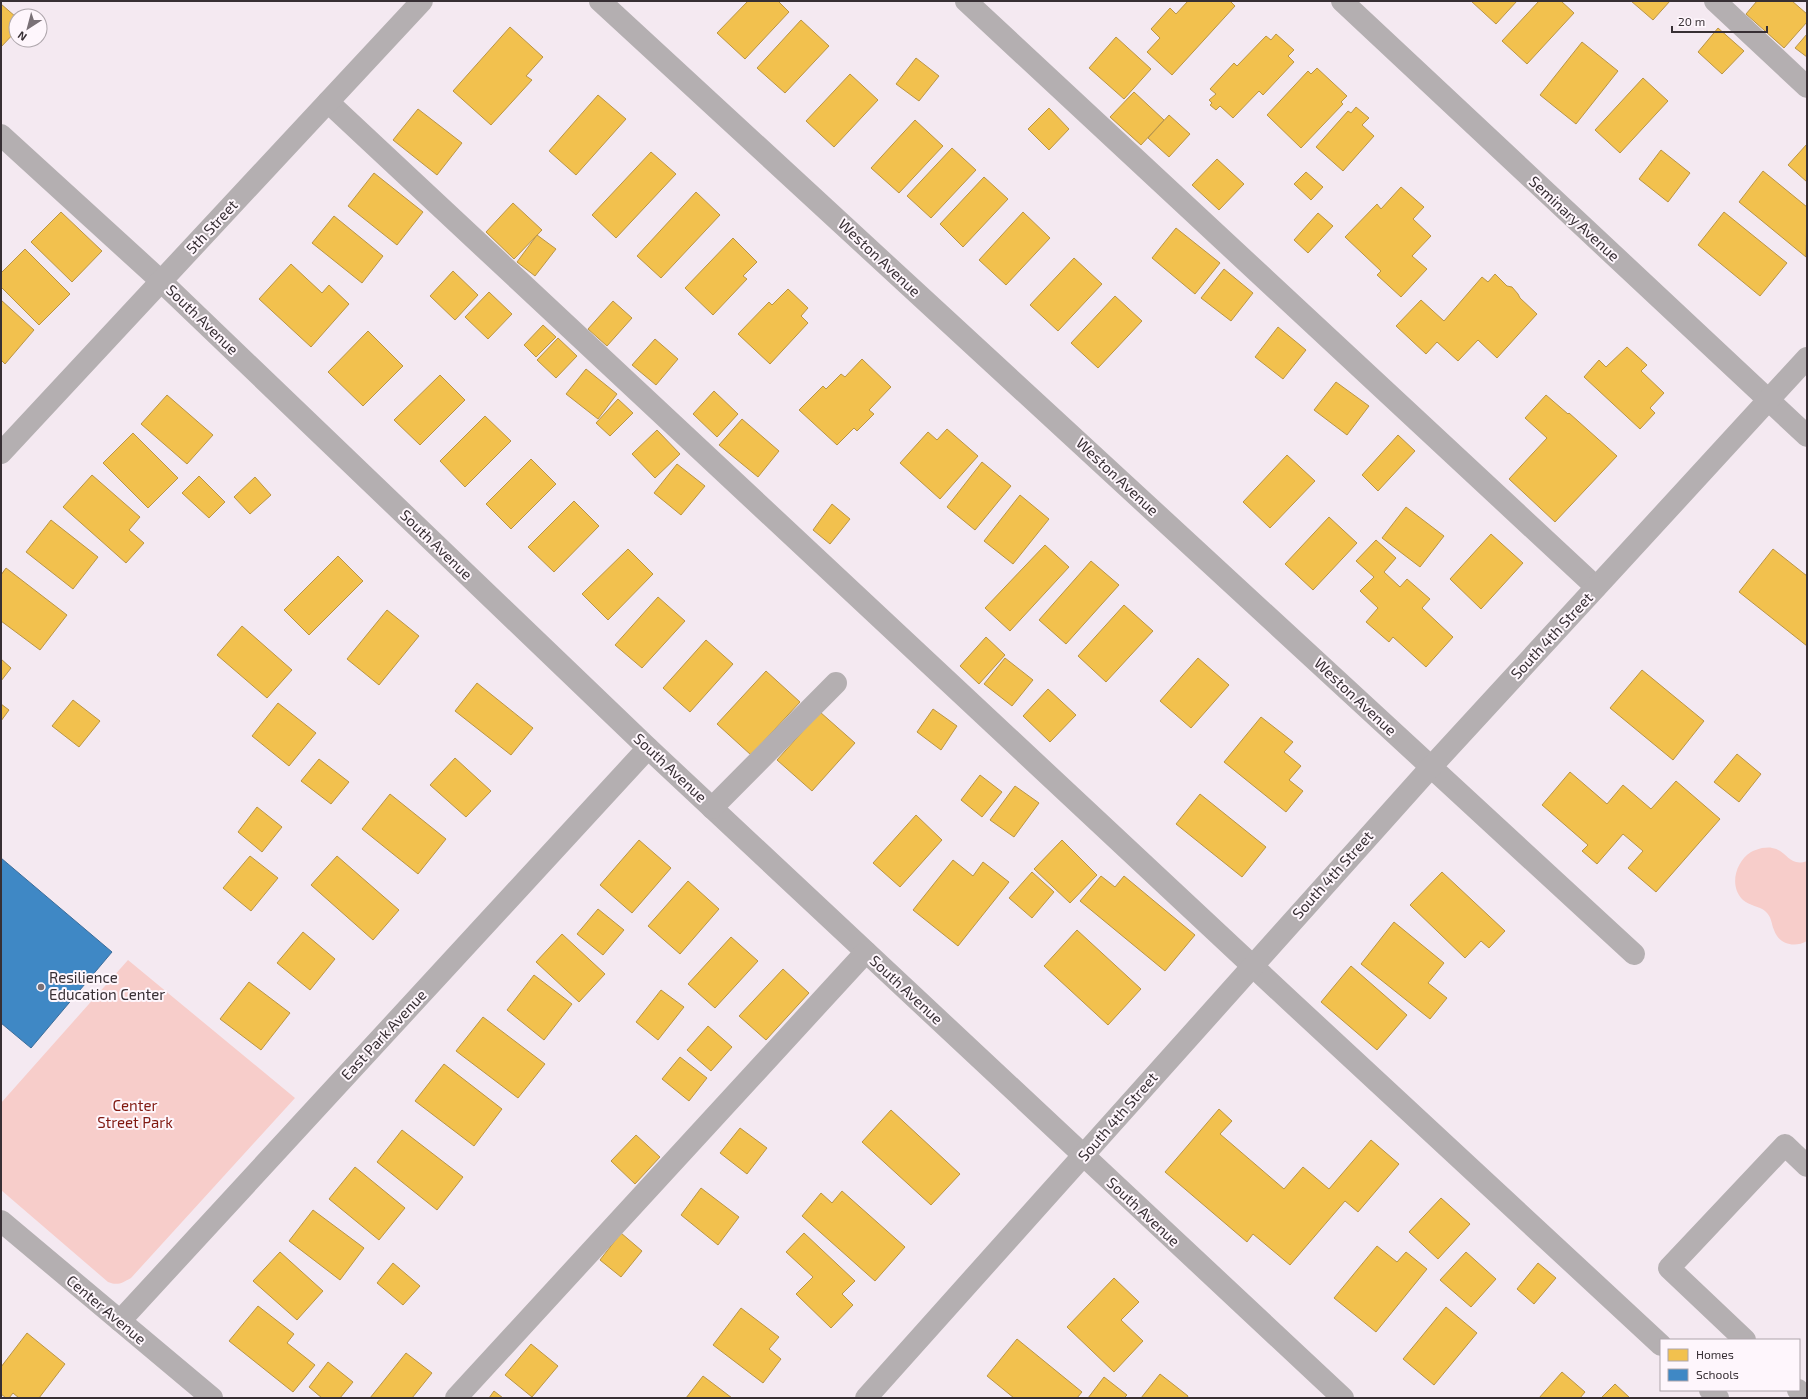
<svg xmlns="http://www.w3.org/2000/svg" width="1808" height="1399" font-family="'Exo 2',sans-serif">
<style>
.green{fill:#f7cdca}
.homes{fill:#f2c14e;stroke:#ba9546}
.schools{fill:#3f88c5;stroke:#3d6d9a}
.lines{fill:none;stroke-linecap:round;stroke-linejoin:round}
.minor{stroke:#b4afb1;stroke-width:22}
.poi-dot{fill:#797076;stroke:#fef6fc;stroke-width:1.5}
.labels{text-anchor:middle;stroke-width:4;stroke-linejoin:round;paint-order:stroke}
.street-label{font-size:15px;fill:#372f34;stroke:#fef6fc}
.poi-label{font-size:15px;fill:#372f34;stroke:#fef6fc;text-anchor:start}
.park-label{font-size:15px;fill:#801911;stroke:#fef6fc}
</style>
<rect width="100%" height="100%" fill="#f4e9f1"/>
<!-- green -->
<g class="green">
<path d="M1762 848C1765 848 1769 847 1772 848 1787 850 1789 868 1807 861V941C1795 948 1779 945 1774 930 1771 923 1772 917 1765 911 1759 906 1750 906 1743 900 1729 887 1735 862 1751 852 1754 850 1759 849 1762 848Z"/>
<path d="M128 960 295 1098 131 1278C122 1283 118 1286 108 1282L1 1190V1103Z"/>
</g>
<!-- homes -->
<g class="homes">
<polygon points="748,1 778,1 789,12 745,59 717,33"/>
<polygon points="1188,1 1230,1 1235,6 1172,75 1147,52 1160,38 1151,29 1170,8 1176,14"/>
<polygon points="1471,1 1517,1 1496,24"/>
<polygon points="1539,1 1561,1 1574,13 1527,64 1502,41"/>
<polygon points="1631,1 1670,1 1653,20"/>
<polygon points="1757,1 1792,1 1807,14 1807,22 1784,48 1746,14"/>
<polygon points="1,4 16,17 16,31 1,47"/>
<polygon points="801,20 829,46 785,93 757,68"/>
<polygon points="510,27 543,57 526,76 532,80 491,125 453,91"/>
<polygon points="1718,28 1744,51 1722,74 1698,52"/>
<polygon points="1276,34 1294,50 1288,56 1294,62 1263,95 1259,91 1233,118 1220,106 1216,110 1210,105 1212,103 1209,100 1216,94 1210,89 1234,63 1237,66 1266,36 1271,40"/>
<polygon points="1807,34 1807,57 1795,48"/>
<polygon points="1116,37 1151,69 1124,99 1089,68"/>
<polygon points="1582,42 1618,71 1576,124 1540,95"/>
<polygon points="916,58 939,76 919,101 896,84"/>
<polygon points="1317,68 1347,96 1341,102 1343,104 1301,148 1267,115 1308,71 1311,74"/>
<polygon points="850,74 878,100 834,147 806,121"/>
<polygon points="1643,78 1668,101 1620,153 1595,130"/>
<polygon points="1134,92 1164,120 1141,145 1110,117"/>
<polygon points="598,95 626,119 576,175 549,151"/>
<polygon points="1356,107 1369,118 1362,125 1374,136 1343,171 1316,147 1348,111 1351,113"/>
<polygon points="1049,108 1069,129 1049,150 1028,129"/>
<polygon points="418,109 462,143 437,175 393,140"/>
<polygon points="1169,115 1190,134 1169,157 1148,138"/>
<polygon points="915,120 943,146 899,193 871,168"/>
<polygon points="1807,144 1807,182 1788,165"/>
<polygon points="952,148 976,170 931,218 907,196"/>
<polygon points="1661,150 1690,173 1668,202 1639,179"/>
<polygon points="651,152 676,174 616,238 592,215"/>
<polygon points="1217,159 1244,184 1219,210 1192,185"/>
<polygon points="1763,171 1807,207 1806,257 1739,202"/>
<polygon points="1306,172 1323,187 1311,200 1294,184"/>
<polygon points="374,173 423,212 397,245 348,206"/>
<polygon points="984,177 1008,199 963,247 940,224"/>
<polygon points="1401,187 1424,207 1413,219 1431,236 1412,256 1427,269 1401,297 1377,275 1381,271 1345,237 1377,204 1381,209"/>
<polygon points="696,192 720,215 661,278 637,256"/>
<polygon points="513,203 542,230 514,259 486,232"/>
<polygon points="61,212 102,251 72,282 31,242"/>
<polygon points="1023,212 1050,238 1006,285 979,260"/>
<polygon points="1724,212 1787,263 1760,296 1698,245"/>
<polygon points="1318,213 1333,226 1308,253 1294,240"/>
<polygon points="334,216 383,256 362,283 312,243"/>
<polygon points="1176,228 1220,263 1195,294 1152,258"/>
<polygon points="537,235 556,249 535,276 517,262"/>
<polygon points="733,238 757,262 743,276 747,279 713,315 685,288"/>
<polygon points="25,249 70,294 39,325 1,287 1,273"/>
<polygon points="1074,258 1102,284 1058,331 1030,305"/>
<polygon points="291,264 322,293 329,285 349,304 311,347 259,299"/>
<polygon points="1224,269 1253,293 1231,321 1201,298"/>
<polygon points="453,271 478,295 455,320 430,296"/>
<polygon points="1495,274 1507,286 1512,287 1518,294 1520,298 1537,314 1497,358 1478,340 1458,361 1437,342 1426,354 1396,326 1421,300 1444,321 1482,277 1488,282"/>
<polygon points="788,289 808,308 801,316 808,323 770,364 738,334 769,302 772,305"/>
<polygon points="489,292 512,314 488,339 465,317"/>
<polygon points="1115,296 1142,321 1098,368 1071,343"/>
<polygon points="1,300 34,330 5,364 1,360"/>
<polygon points="613,301 632,318 607,346 588,329"/>
<polygon points="543,325 556,337 536,357 524,345"/>
<polygon points="1278,327 1306,350 1283,379 1255,357"/>
<polygon points="368,331 403,366 363,406 328,372"/>
<polygon points="558,338 577,356 556,378 537,360"/>
<polygon points="655,339 678,359 656,385 632,365"/>
<polygon points="1627,347 1647,365 1641,371 1664,393 1650,408 1655,413 1640,429 1584,377 1599,360 1606,367"/>
<polygon points="862,359 891,387 869,410 874,414 857,431 854,428 837,445 799,410 823,386 826,389 841,374 845,377"/>
<polygon points="586,369 617,394 598,419 566,394"/>
<polygon points="440,375 465,400 420,445 394,420"/>
<polygon points="1336,382 1369,406 1347,435 1314,410"/>
<polygon points="714,391 738,414 717,437 693,414"/>
<polygon points="167,395 213,435 187,464 141,424"/>
<polygon points="1546,395 1568,414 1569,413 1617,456 1555,522 1509,479 1547,438 1525,418"/>
<polygon points="618,399 633,413 610,436 596,423"/>
<polygon points="485,416 511,441 465,487 440,461"/>
<polygon points="742,419 779,451 758,477 719,445"/>
<polygon points="947,429 978,456 940,499 900,463 928,432 937,440"/>
<polygon points="657,430 680,454 655,478 632,454"/>
<polygon points="133,433 178,478 148,508 103,463"/>
<polygon points="1398,435 1415,451 1378,491 1362,475"/>
<polygon points="1287,455 1315,481 1270,528 1243,502"/>
<polygon points="531,459 556,484 511,529 486,504"/>
<polygon points="982,462 1011,486 975,530 947,507"/>
<polygon points="677,464 705,486 681,515 654,493"/>
<polygon points="92,475 140,517 129,530 144,543 126,563 63,507"/>
<polygon points="199,476 225,502 209,518 182,493"/>
<polygon points="255,477 271,495 250,514 234,497"/>
<polygon points="1020,495 1049,519 1013,564 984,541"/>
<polygon points="574,501 599,526 554,572 528,547"/>
<polygon points="832,504 850,519 830,544 813,530"/>
<polygon points="1406,507 1444,536 1420,567 1382,538"/>
<polygon points="1329,517 1357,543 1313,590 1285,564"/>
<polygon points="51,520 98,557 73,589 26,552"/>
<polygon points="1491,534 1523,563 1481,609 1450,579"/>
<polygon points="1376,540 1396,558 1384,572 1400,587 1407,579 1430,599 1422,608 1453,637 1426,667 1393,637 1389,642 1366,622 1378,608 1360,591 1374,577 1356,561"/>
<polygon points="1045,545 1069,567 1010,631 985,608"/>
<polygon points="628,549 653,574 608,620 582,594"/>
<polygon points="1773,549 1807,576 1807,646 1739,592"/>
<polygon points="338,556 363,581 309,635 284,610"/>
<polygon points="1091,561 1119,585 1066,644 1039,620"/>
<polygon points="6,568 67,615 40,650 1,621 1,575"/>
<polygon points="658,597 685,621 642,668 615,645"/>
<polygon points="1124,605 1153,631 1106,682 1078,656"/>
<polygon points="387,610 419,636 379,685 347,659"/>
<polygon points="242,626 292,670 267,698 217,655"/>
<polygon points="986,637 1005,655 979,684 960,666"/>
<polygon points="706,640 733,664 690,712 663,688"/>
<polygon points="1005,658 1033,680 1012,706 984,684"/>
<polygon points="1198,658 1229,685 1191,728 1160,701"/>
<polygon points="1,659 11,668 1,681"/>
<polygon points="1642,670 1704,721 1673,760 1610,708"/>
<polygon points="766,671 800,702 751,755 717,724"/>
<polygon points="477,683 533,728 511,755 455,711"/>
<polygon points="1048,689 1076,715 1050,742 1023,716"/>
<polygon points="73,700 100,721 79,747 52,726"/>
<polygon points="278,703 316,733 289,766 252,736"/>
<polygon points="1,704 9,710 1,721"/>
<polygon points="933,709 957,726 941,750 917,732"/>
<polygon points="820,712 855,743 812,791 777,760"/>
<polygon points="1261,717 1293,742 1284,752 1301,766 1289,780 1303,791 1286,812 1224,762"/>
<polygon points="1737,754 1761,774 1739,802 1714,782"/>
<polygon points="455,758 491,791 466,817 430,785"/>
<polygon points="319,759 349,782 331,804 301,781"/>
<polygon points="1570,772 1607,804 1623,785 1651,809 1676,781 1720,819 1656,892 1628,868 1643,851 1623,834 1597,864 1582,851 1588,845 1542,805"/>
<polygon points="980,775 1002,792 982,817 961,800"/>
<polygon points="1015,786 1039,803 1014,837 990,820"/>
<polygon points="390,794 446,839 418,874 362,829"/>
<polygon points="1200,794 1266,847 1242,877 1176,824"/>
<polygon points="257,807 282,827 262,852 238,832"/>
<polygon points="916,815 942,840 900,887 873,863"/>
<polygon points="639,840 671,868 632,913 600,885"/>
<polygon points="1062,840 1097,875 1070,903 1034,869"/>
<polygon points="250,856 278,878 251,911 223,888"/>
<polygon points="337,856 399,910 373,940 311,885"/>
<polygon points="953,860 973,876 983,862 1009,882 958,946 913,910"/>
<polygon points="1032,872 1054,892 1032,918 1009,898"/>
<polygon points="1442,872 1505,931 1489,948 1481,941 1465,958 1410,905"/>
<polygon points="1101,876 1115,887 1124,876 1195,935 1165,971 1080,901"/>
<polygon points="688,881 719,909 680,954 648,926"/>
<polygon points="598,909 624,930 603,955 577,934"/>
<polygon points="1394,922 1444,963 1428,983 1447,998 1430,1019 1361,964"/>
<polygon points="1077,930 1141,989 1108,1025 1044,966"/>
<polygon points="303,932 335,959 310,990 277,963"/>
<polygon points="562,934 605,974 579,1002 536,962"/>
<polygon points="731,937 758,961 715,1008 688,984"/>
<polygon points="1351,966 1407,1015 1377,1050 1321,1002"/>
<polygon points="783,969 809,993 766,1040 739,1016"/>
<polygon points="534,975 572,1004 544,1040 507,1010"/>
<polygon points="249,982 290,1013 261,1050 220,1019"/>
<polygon points="661,990 684,1007 658,1040 636,1022"/>
<polygon points="483,1017 545,1064 518,1098 456,1051"/>
<polygon points="708,1026 732,1047 711,1071 687,1050"/>
<polygon points="680,1057 707,1078 689,1101 662,1079"/>
<polygon points="444,1064 502,1109 474,1146 415,1101"/>
<polygon points="1219,1109 1232,1121 1220,1134 1284,1189 1303,1167 1329,1189 1371,1140 1399,1164 1358,1212 1345,1201 1290,1265 1253,1234 1247,1242 1165,1172"/>
<polygon points="891,1110 960,1174 931,1205 862,1142"/>
<polygon points="740,1128 767,1148 747,1174 720,1153"/>
<polygon points="402,1130 463,1177 437,1210 377,1162"/>
<polygon points="636,1135 660,1157 635,1184 611,1161"/>
<polygon points="355,1167 405,1208 379,1240 329,1199"/>
<polygon points="701,1188 739,1217 718,1245 681,1215"/>
<polygon points="842,1191 905,1247 875,1281 802,1216 821,1193 832,1203"/>
<polygon points="1441,1198 1470,1224 1438,1259 1409,1232"/>
<polygon points="313,1210 364,1248 340,1280 289,1241"/>
<polygon points="621,1233 642,1251 621,1277 600,1260"/>
<polygon points="804,1233 855,1281 842,1294 853,1305 831,1328 796,1294 813,1277 786,1252"/>
<polygon points="1377,1246 1397,1262 1406,1252 1427,1269 1376,1332 1334,1298"/>
<polygon points="280,1252 323,1291 297,1320 253,1281"/>
<polygon points="1466,1252 1496,1279 1471,1307 1440,1280"/>
<polygon points="393,1263 420,1286 403,1305 377,1283"/>
<polygon points="1538,1263 1556,1278 1534,1304 1517,1289"/>
<polygon points="1114,1278 1139,1302 1121,1320 1143,1341 1114,1372 1067,1327"/>
<polygon points="258,1306 294,1334 287,1343 315,1365 293,1392 229,1341"/>
<polygon points="1446,1307 1477,1333 1434,1385 1403,1359"/>
<polygon points="741,1308 779,1337 769,1349 781,1359 763,1383 713,1345"/>
<polygon points="27,1333 65,1364 39,1398 19,1398 13,1393 9,1398 6,1398 1,1394 1,1367"/>
<polygon points="1017,1339 1082,1392 1077,1398 1014,1398 987,1376"/>
<polygon points="531,1344 558,1366 532,1397 505,1375"/>
<polygon points="406,1353 432,1373 412,1398 370,1398"/>
<polygon points="328,1362 353,1382 340,1398 322,1398 309,1387"/>
<polygon points="1562,1372 1585,1392 1580,1398 1539,1398"/>
<polygon points="1160,1374 1188,1396 1187,1398 1141,1398"/>
<polygon points="703,1376 732,1398 686,1398"/>
<polygon points="1104,1377 1127,1395 1124,1398 1088,1398"/>
<polygon points="1615,1384 1630,1398 1601,1398"/>
<polygon points="494,1391 503,1398 489,1398"/>
</g>
<!-- schools -->
<polygon class="schools" points="1,858 112,952 31,1048 1,1023"/>
<g class="lines">
<!-- minor -->
<g class="minor">
<polyline points="600,1 1634,954"/>
<polyline points="966,1 1596,587"/>
<polyline points="1342,1 1807,436"/>
<polyline points="1715,1 1807,87"/>
<polyline points="328,102 1289,1000 1661,1345"/>
<polyline points="1,135 162,282 648,748 1343,1398"/>
<polyline points="1,453 422,1"/>
<polyline points="712,808 836,683"/>
<polyline points="1,1221 212,1398"/>
<polyline points="120,1321 648,748"/>
<polyline points="1745,1340 1669,1268 1785,1145 1807,1166"/>
<polyline points="1710,1390 1718,1398"/>
<polyline points="1798,1390 1806,1398"/>
<polyline points="456,1398 866,952"/>
<polyline points="866,1398 1431,767 1807,358"/>
</g>
</g>
<!-- markers -->
<circle class="poi-dot" cx="41" cy="987" r="4"/>
<g class="labels">
<!-- street labels -->
<g class="street-label">
<text transform="translate(1574 219) rotate(43)" y="5">Seminary Avenue</text>
<text transform="translate(212 227) rotate(-47)" y="5">5th Street</text>
<text transform="translate(879 258) rotate(43)" y="5">Weston Avenue</text>
<text transform="translate(202 320) rotate(44)" y="5">South Avenue</text>
<text transform="translate(1117 477) rotate(43)" y="5">Weston Avenue</text>
<text transform="translate(436 545) rotate(44)" y="5">South Avenue</text>
<text transform="translate(1552 636) rotate(-47)" y="5">South 4th Street</text>
<text transform="translate(1355 697) rotate(43)" y="5">Weston Avenue</text>
<text transform="translate(670 768) rotate(43)" y="5">South Avenue</text>
<text transform="translate(1333 875) rotate(-48)" y="5">South 4th Street</text>
<text transform="translate(906 990) rotate(43)" y="5">South Avenue</text>
<text transform="translate(384 1035) rotate(-47)" y="5">East Park Avenue</text>
<text transform="translate(1118 1117) rotate(-49)" y="5">South 4th Street</text>
<text transform="translate(1143 1212) rotate(43)" y="5">South Avenue</text>
<text transform="translate(106 1310) rotate(40)" y="5">Center Avenue</text>
</g>
<!-- poi labels -->
<g class="poi-label">
<text x="49" y="983">Resilience<tspan x="49" dy="17">Education Center</tspan></text>
</g>
<!-- park labels -->
<g class="park-label">
<text x="135" y="1111">Center<tspan x="135" dy="17">Street Park</tspan></text>
</g>
</g>
<!-- border -->
<rect width="1808" height="1399" fill="none" stroke="#372f34" stroke-width="4"/>
<!-- legend -->
<rect x="1660" y="1339" width="140" height="52" fill="#fef6fc" stroke="#aea6ac"/>
<rect x="1668" y="1349" width="20" height="12" fill="#f2c14e" stroke="#aea6ac"/>
<text x="1696" y="1359" font-size="12" fill="#372f34">Homes</text>
<rect x="1668" y="1369" width="20" height="12" fill="#3f88c5" stroke="#aea6ac"/>
<text x="1696" y="1379" font-size="12" fill="#372f34">Schools</text>
<!-- north arrow -->
<g transform="translate(28 28) rotate(216)"><circle r="19" fill="#fef6fc" stroke="#aea6ac"/>
<path d="M0-3L7 15L0 10L-7 15Z" fill="#797076"/>
<text y="-6" font-size="11" font-weight="bold" text-anchor="middle" fill="#372f34">N</text>
</g>
<!-- scale -->
<path d="M1672 26v6h95v-6" fill="none" stroke="#372f34" stroke-width="2"/>
<text x="1678" y="26" font-size="12" fill="#372f34" stroke="#fef6fc" stroke-width="3" paint-order="stroke">20 m</text>
</svg>
